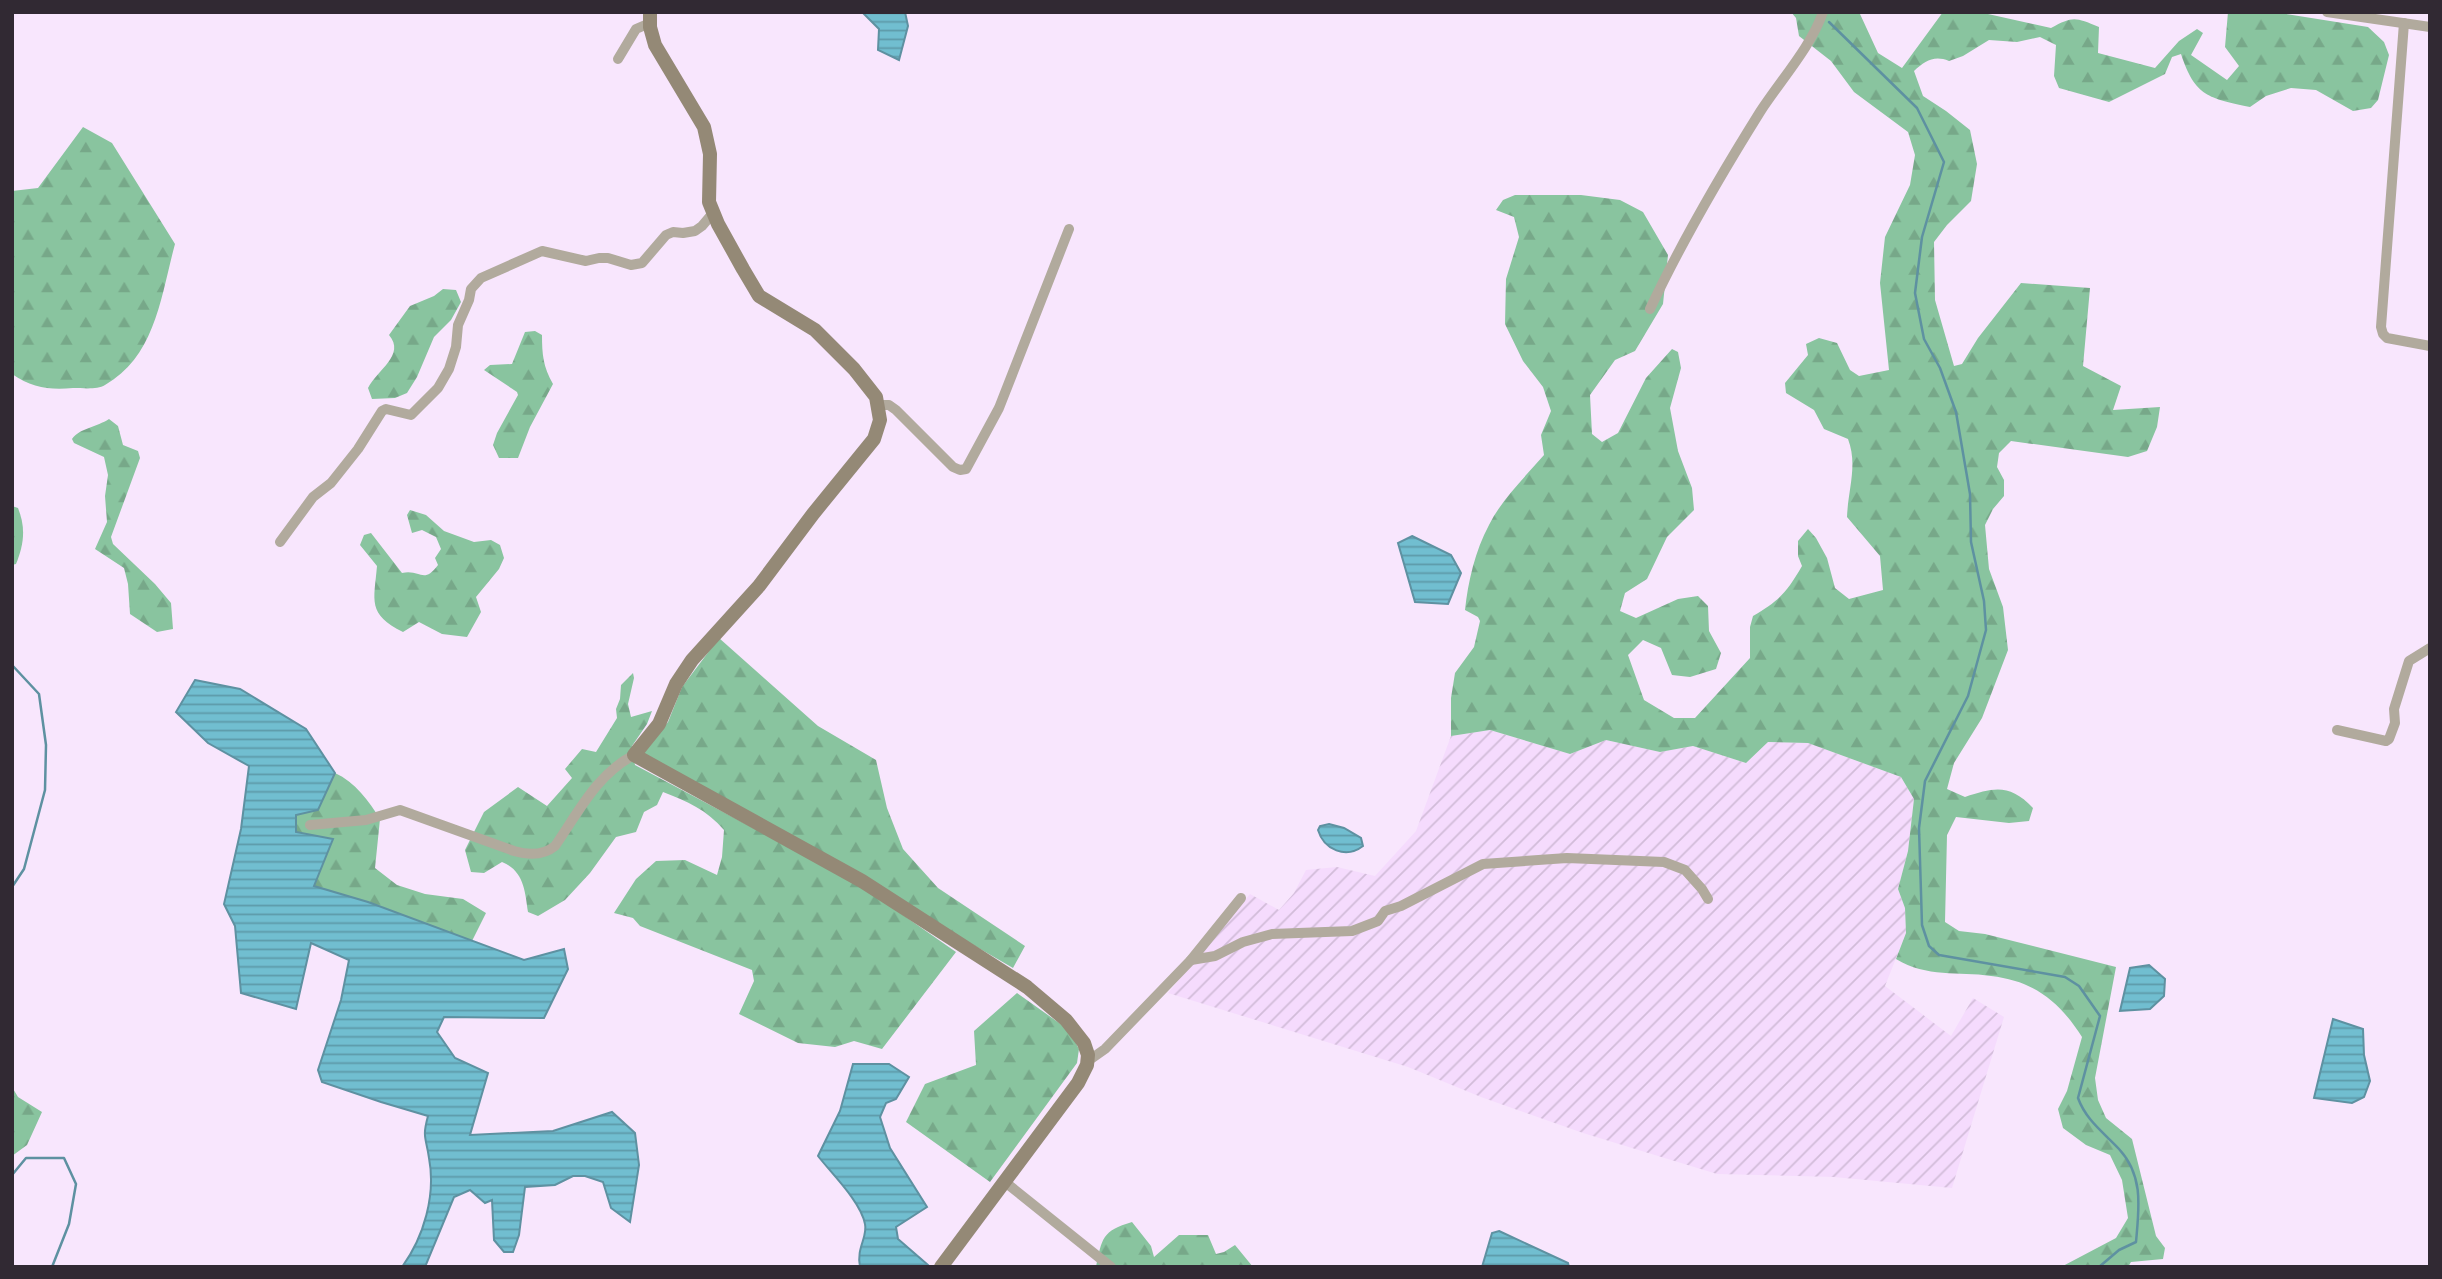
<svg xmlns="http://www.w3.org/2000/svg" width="2442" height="1279" font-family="Manrope,sans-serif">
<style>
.industrial{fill:url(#industrial-furrows)}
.forest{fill:url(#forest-firs)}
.water{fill:url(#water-rules);stroke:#5e91a1;stroke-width:2}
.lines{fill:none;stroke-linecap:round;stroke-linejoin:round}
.stream{stroke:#5e91a1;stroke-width:2.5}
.street{stroke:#b1aa9d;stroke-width:10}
.secondary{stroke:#948976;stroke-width:14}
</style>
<defs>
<pattern id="industrial-furrows" width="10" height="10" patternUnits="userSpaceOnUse" patternTransform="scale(1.75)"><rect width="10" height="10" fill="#f5dbfd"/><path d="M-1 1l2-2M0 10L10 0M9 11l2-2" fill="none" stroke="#d2bcd9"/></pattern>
<pattern id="forest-firs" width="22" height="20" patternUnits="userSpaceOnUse" patternTransform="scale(1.75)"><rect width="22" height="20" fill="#89c49f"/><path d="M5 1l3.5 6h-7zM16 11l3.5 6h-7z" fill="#77a889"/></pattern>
<pattern id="water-rules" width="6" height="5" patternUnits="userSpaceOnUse" patternTransform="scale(1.75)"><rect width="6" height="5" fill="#71bed0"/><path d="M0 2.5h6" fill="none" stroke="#5d9aa9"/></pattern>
</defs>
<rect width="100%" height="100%" fill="#f8e6fd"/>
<!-- industrial -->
<polygon class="industrial" points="1490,730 1570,754 1606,740 1660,752 1693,746 1746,763 1768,742 1808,743 1901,777 1914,799 1908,851 1898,889 1905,908 1906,933 1885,986 1951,1036 1973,998 2004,1017 1952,1188 1834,1177 1717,1174 1583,1133 1481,1097 1408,1067 1168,993 1250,894 1279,910 1294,893 1306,870 1337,867 1375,876 1416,831 1451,736"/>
<!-- forest -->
<g class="forest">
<path d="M1791 12H1855L1860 14 1878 53 1902 68 1943 12H1979L2051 28C2073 16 2075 17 2099 27L2098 53 2155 68 2179 41 2197 29 2203 33 2191 55 2227 80 2239 66 2225 47 2228 12H2273L2368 27 2384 42 2389 55 2378 100 2371 108 2353 111 2316 90 2291 88 2266 96 2250 107C2209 98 2195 97 2181 54L2172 57 2165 74 2109 102 2059 88 2054 76 2056 45 2040 37 2017 42 1989 40 1963 56 1949 61C1934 55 1925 61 1914 71L1923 96 1946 111 1970 130 1977 164 1971 201 1947 225 1934 242 1935 300 1954 366 1962 364 1978 338 2021 283 2090 288 2083 366 2121 386 2113 410 2160 407 2157 427 2147 451 2128 457 2011 441 1999 453 1997 467 2004 480V496L1993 509 1985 525 1989 569 2003 607 2008 650 1982 718 1954 763 1947 789 1965 797C1995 787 2010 784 2033 808L2029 821 2009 823 1956 817 1947 835 1945 922 1959 931 1985 934 2116 967 2095 1078 2098 1100 2106 1118 2132 1139 2156 1236 2165 1248 2163 1259 2131 1262 2128 1267H2061L2116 1238 2128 1218 2122 1180 2110 1155 2086 1145 2063 1128 2058 1109 2067 1091 2082 1037C2059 1001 2034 981 1991 976 1958 971 1927 978 1896 959L1906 933 1905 908 1898 889 1908 851 1914 799 1901 777 1808 743 1768 742 1746 763 1693 746 1660 752 1606 740 1570 754 1490 730 1451 736V698L1455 673 1474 647 1480 621 1478 617 1465 610C1468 582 1475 551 1489 525 1502 499 1525 477 1544 455L1541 435 1551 411 1543 387 1523 361 1505 324 1506 279 1519 237 1514 217 1496 210 1503 200 1515 195H1581L1620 200 1643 212 1668 255 1663 304 1635 351 1615 360 1590 395 1592 434 1602 442 1618 433 1646 378 1672 349 1678 352 1681 368 1670 408 1678 451 1692 488 1694 510 1667 537 1647 579 1625 593 1620 611 1636 618 1678 599 1698 596 1708 606 1709 631 1721 653 1716 669 1690 677 1672 675 1661 648 1643 640 1628 655 1644 700 1674 718H1695L1750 658V627L1753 616C1779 601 1787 592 1802 566L1798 556V541L1808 529 1816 538 1827 558 1835 588 1849 599 1883 590 1880 556 1847 517C1848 490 1858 465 1848 439L1824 429 1814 410 1786 393 1785 383 1808 355 1806 344 1819 338 1837 343 1850 370 1859 376 1889 370 1880 283 1885 237 1910 185 1915 155 1908 132 1854 92 1831 61 1799 36 1796 18Z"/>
<path d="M83 127 112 143 175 244C161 295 156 356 105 385 97 390 83 388 73 388 50 390 32 388 12 374V191L38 188Z"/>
<path d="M443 289 456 290 461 302 451 320 434 337 417 377 407 393 395 398 372 399 368 388C377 370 406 355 389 335L410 306 434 296Z"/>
<path d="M535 331 542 335C542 354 543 367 553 384L530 427 518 458H499L493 445 497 433 518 395 517 392 484 370 490 365 512 364 525 332Z"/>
<path d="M109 419 118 426 123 445 138 451 140 458 111 537 113 544 155 584 171 603 173 629 157 632 130 614 128 584 124 568 95 549 107 522 105 496 108 475 104 457 74 443 72 439C80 428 97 427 109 419Z"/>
<path d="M12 506 18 508C26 528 24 544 16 564L12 565Z"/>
<path d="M410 510 426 515 444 531 474 542 491 540 500 545 504 558 499 569 476 597 481 612 467 637 442 634 419 622 403 632C367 614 374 601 377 566L360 545 364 535 371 533 402 573C421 569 423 585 438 565L435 558 441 549 436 537 422 530 412 533 407 515Z"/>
<polygon points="719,638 818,726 876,760 887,808 903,849 938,888 1025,946 1013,968 642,753 668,722 682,687"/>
<path d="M633 673 634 678 628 704 631 717 652 711 647 724 632 746 635 765 860 885 956 952 882 1049 854 1041 835 1047 798 1043 739 1014 754 981 752 970 640 926 633 918 614 913 636 879 656 861 685 860 717 875 722 857 724 830C707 810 687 801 663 792L657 805 644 812 636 832 616 837 590 873 565 900 538 916 528 912C525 891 524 871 502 862L484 873 471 872 465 850 484 812 518 787 547 806 572 778 565 769 582 749 596 752 617 718 616 709 620 699 621 685Z"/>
<path d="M335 773C355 782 369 801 380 819L375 868 397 885 425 894 463 899 486 913 472 941 368 902 314 886 295 832 296 814 317 810Z"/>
<polygon points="1017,993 1069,1030 1079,1049 1077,1063 990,1182 906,1122 925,1084 976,1065 974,1031"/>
<polygon points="12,1087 18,1097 42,1112 27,1145 12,1156"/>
<path d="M1132 1222 1151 1246 1154 1257 1179 1235H1208L1216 1254 1224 1252 1235 1245 1253 1267H1096C1102 1238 1102 1231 1132 1222Z"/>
</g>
<!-- water -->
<g class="water">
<polygon points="862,12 905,12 908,26 899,60 878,50 879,29"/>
<polygon points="1412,536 1451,555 1461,573 1448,604 1415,602 1398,543"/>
<path d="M195 680 240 689 306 729 335 773 318 810 296 815V832L333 839 314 886 368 902 524 960 564 949 568 969 544 1018 444 1017 437 1032 455 1058 488 1073 470 1135 553 1131 612 1112 635 1133 639 1165 630 1222 611 1208 603 1182 585 1176H573L555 1185 525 1187 519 1235 513 1252H504L494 1240 492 1200 485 1203 470 1190 454 1197 425 1267H402C424 1237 436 1195 429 1158 426 1137 422 1138 428 1116L381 1102 322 1082 318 1070 341 1000 349 960 311 943 296 1009 241 993 235 926 224 904 241 829 249 766 208 743 176 712Z"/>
<path d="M1329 824 1344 828 1361 838 1363 846C1346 859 1324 850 1318 830L1320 826Z"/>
<polygon points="2149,965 2165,979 2164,996 2150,1009 2120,1011 2130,968"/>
<polygon points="2333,1019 2363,1029 2364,1055 2370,1081 2364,1097 2352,1103 2314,1098"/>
<path d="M853 1064H889L909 1077 896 1099 886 1103 880 1117 890 1148 927 1207 896 1227 898 1239 928 1265 927 1267H860C856 1248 868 1237 865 1224 861 1202 832 1174 818 1156L840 1111Z"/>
<polygon points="1499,1231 1568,1263 1569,1267 1482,1267 1492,1233"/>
</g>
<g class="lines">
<!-- stream -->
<g class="stream">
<path d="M1829 22 1917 108 1944 162 1922 237 1915 293 1924 339 1940 368 1956 412 1970 494 1971 542 1984 601 1986 630 1968 696 1925 781 1919 828 1922 925 1929 946 1939 955 2065 977 2079 986 2100 1016 2078 1098C2086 1120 2103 1132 2119 1149 2144 1176 2139 1208 2136 1242L2119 1250 2099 1267"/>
<polyline points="12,665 39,694 46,745 45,790 24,869 12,887"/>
<polyline points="12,1175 26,1158 64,1158 76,1184 69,1224 52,1267"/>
</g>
<!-- street -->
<g class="street">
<polyline points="2327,12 2430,27"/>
<polyline points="2404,23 2381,327 2383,334 2387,338 2430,346"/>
<polyline points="618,59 636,29 650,23"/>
<path d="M1650 309C1682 241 1720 176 1760 112 1780 81 1811 47 1823 12"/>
<polyline points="879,405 889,405 896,410 953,467 960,470 966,469 999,408 1069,229"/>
<polyline points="280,542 313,497 331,483 358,449 382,411 386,409 411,415 438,388 449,369 456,347 458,325 469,300 471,289 481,278 542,251 586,261 599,258 608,258 631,265 642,263 666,235 673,232 683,233 695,231 702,226 713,213"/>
<polyline points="2337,730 2386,741 2389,739 2395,723 2394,709 2409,661 2430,648"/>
<path d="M310 825 366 820 400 810 514 851C528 855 543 856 555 846 578 813 597 774 634 755"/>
<polyline points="1191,960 1215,956 1243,942 1272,934 1352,931 1378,921 1385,911 1401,906 1483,864 1567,858 1664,862 1685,870 1702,889 1708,899"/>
<polyline points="1088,1061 1105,1049 1191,960 1241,898"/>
<polyline points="1005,1182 1111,1267"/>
</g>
<!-- secondary -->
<polyline class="secondary" points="650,12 650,27 655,45 704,127 710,154 709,202 718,224 743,269 759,296 815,330 854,369 876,397 880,420 874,439 813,514 759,586 692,660 676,684 659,724 634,755 862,881 1027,987 1066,1020 1084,1043 1088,1055 1087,1065 1078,1083 941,1267"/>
</g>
<!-- border -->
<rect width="2442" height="1279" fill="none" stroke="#312933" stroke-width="28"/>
</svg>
